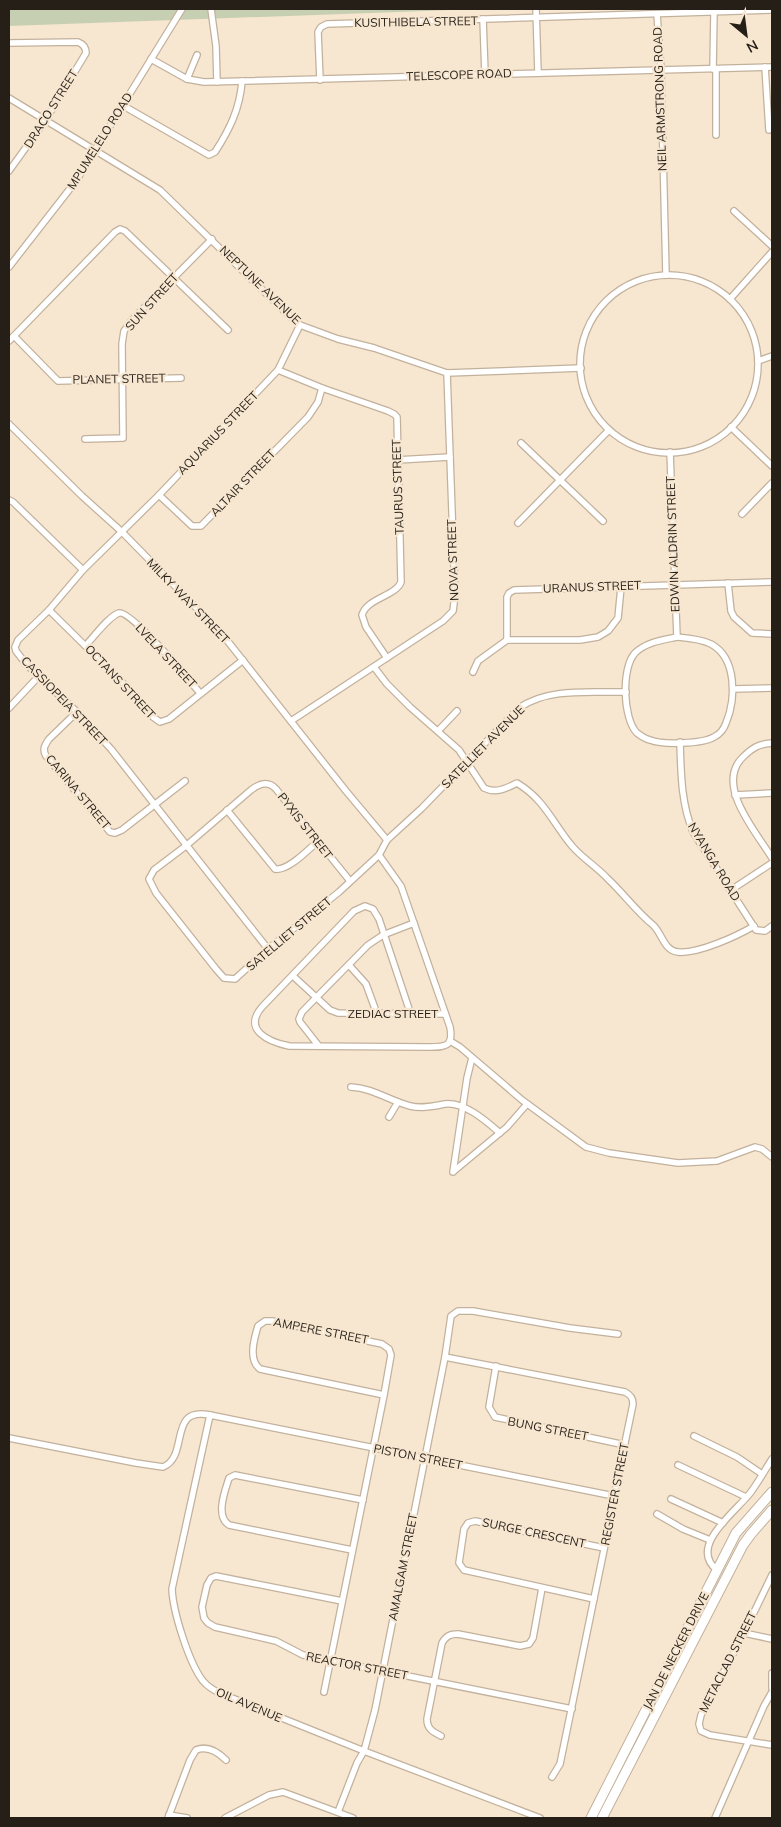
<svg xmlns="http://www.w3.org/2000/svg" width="781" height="1827" font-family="Mulish,sans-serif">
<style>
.green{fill:#c7cfb2}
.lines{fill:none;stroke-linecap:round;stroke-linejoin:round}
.minor-casing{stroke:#c2b19c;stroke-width:8}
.secondary-casing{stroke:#c2b19c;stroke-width:11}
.minor{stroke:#fff;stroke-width:5.5}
.secondary{stroke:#fff;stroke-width:9}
.labels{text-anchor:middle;stroke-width:4.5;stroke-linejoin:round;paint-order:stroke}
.street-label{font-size:12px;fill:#251f17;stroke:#f7e6d0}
</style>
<rect width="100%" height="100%" fill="#f7e6d0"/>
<!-- green -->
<polygon class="green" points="9,9 480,9 9,26"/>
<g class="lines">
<defs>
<g id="minor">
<polyline points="211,9 216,46 217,82"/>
<polyline points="536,9 538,73"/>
<polyline points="657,14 661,70 666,275"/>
<polyline points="483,19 485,74"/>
<path d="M9 43 78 42C83 44 86 47 86 53L45 121 9 171"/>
<polyline points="151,59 187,79 204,82 772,67"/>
<polyline points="765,67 769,130"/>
<polyline points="713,69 714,12"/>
<polyline points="716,69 716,135"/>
<polyline points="187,79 197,55"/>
<polyline points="320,80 318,32 321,27 327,24 772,10"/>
<polyline points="9,98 160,190 283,310 300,325 338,339 374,348 447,373 581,368"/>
<path d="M122 105 209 155 215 152C230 129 240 108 242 81"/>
<polyline points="734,211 772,246"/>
<polyline points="9,267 76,181 182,9"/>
<circle cx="669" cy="364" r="89"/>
<polyline points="730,299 772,252"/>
<polyline points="14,336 58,381 181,378"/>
<polyline points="9,341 115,232 120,229 125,231 228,330"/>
<polyline points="758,361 772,356"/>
<path d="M278 370 322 388 388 411 394 414 397 417 401 582C396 596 367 598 362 615L366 627 387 658"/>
<polyline points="9,424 82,496 122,532 222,634 346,791 387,840"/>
<polyline points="731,427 772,466"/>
<polyline points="85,439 123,438 122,344 124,331 132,320 212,239"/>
<polyline points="521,443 603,521"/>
<polyline points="670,452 677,637"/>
<polyline points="397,460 450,457"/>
<polyline points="159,495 192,526 201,526 308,417 318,402 322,388"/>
<polyline points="9,500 13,502 83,570"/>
<polyline points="742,514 772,483"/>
<polyline points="518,523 609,430"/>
<polyline points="728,583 731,611 734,617 752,633 772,634"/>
<polyline points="49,610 137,697 153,717 160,722 169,719 243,660"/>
<path d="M677 637C688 638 701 639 711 644 737 658 736 699 726 723 724 729 720 734 714 737 702 744 663 745 650 740 645 739 641 736 637 733 623 719 621 668 635 653 646 642 663 640 677 637Z"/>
<polyline points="507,640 507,597 509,593 514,590 772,582"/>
<polyline points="507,640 580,640 598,637 608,631 618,618 621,587"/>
<path d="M86 645C93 638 109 616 119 613 131 610 190 681 200 693"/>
<path d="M374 667 387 684 410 707 459 750 484 788C496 794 507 788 517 783 545 800 552 822 572 846 582 858 597 867 608 879 624 894 636 911 653 925 662 933 664 951 678 952 698 954 737 936 754 926"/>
<polyline points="473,672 478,661 507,640"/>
<polyline points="733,689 772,688"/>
<polyline points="9,708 39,676"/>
<path d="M77 712 49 739C45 745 42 749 46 756L110 832 115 833 122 830 185 781"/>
<polyline points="291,721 443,621 453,611 455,595 447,373"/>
<polyline points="438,731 457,711"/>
<path d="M680 742C681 773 681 803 693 832L756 930 765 931 772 926"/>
<path d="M772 743C758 744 752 748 742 758 715 786 757 833 772 858"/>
<polyline points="735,795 772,793"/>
<path d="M227 810 275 869C288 871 308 850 317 842"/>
<path d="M379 855 401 886 450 1027C454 1048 444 1047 427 1047L289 1046C269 1042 242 1030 262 1007L354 911 365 906 373 909 379 919 411 1015"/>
<path d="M350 881 276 789C268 780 259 784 251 790L187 845 154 870 149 879 156 893 216 969 224 978 235 979 268 949 339 892 379 855 387 840 422 808 519 708C549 687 591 693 626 692"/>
<polyline points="731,890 772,863"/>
<polyline points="268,949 111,749 77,712 26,664 16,651 15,647 18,640 49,610 83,570 159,495 278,370 300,325"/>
<polyline points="349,965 366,984 377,1014"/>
<polyline points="293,976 330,1010 338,1013 445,1014"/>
<polyline points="450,1041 460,1047 522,1100 586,1147 609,1153 678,1163 717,1161 755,1147 762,1149 772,1157"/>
<polyline points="318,1045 300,1022 299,1019 302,1012 368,945 383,935 414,923"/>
<path d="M351 1087C373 1088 390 1101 410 1106 422 1109 434 1106 445 1104 465 1102 486 1121 500 1133"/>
<polyline points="389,1117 398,1102"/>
<polyline points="454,1171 507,1127 527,1104"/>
<polyline points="453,1172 467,1078 472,1058"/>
<path d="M445 1357 625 1392C631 1395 633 1398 633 1404L614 1496V1501L560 1764 552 1777"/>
<polyline points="496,1366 489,1407 495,1417 625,1445"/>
<polyline points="694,1436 737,1457 762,1474"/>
<path d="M9 1438 136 1463 163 1467C190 1456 167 1406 210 1415"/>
<polyline points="678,1465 746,1497"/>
<polyline points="671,1499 723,1523"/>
<polyline points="657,1514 683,1529 710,1540"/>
<path d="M352 1550 229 1525C215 1516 225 1491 229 1478L235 1475 363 1500"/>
<path d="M717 1570C687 1546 737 1511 751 1492 759 1481 765 1470 772 1459"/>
<polyline points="772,1575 744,1633 701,1715 699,1724 701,1731 710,1735 772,1745"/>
<polyline points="594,1599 464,1570 459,1563 464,1529 468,1523 475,1521 604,1548"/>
<polyline points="342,1601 216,1576 211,1578 207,1585 202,1607 204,1618 208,1623 215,1627 276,1641 303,1655 572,1709"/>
<polyline points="744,1633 772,1639"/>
<polyline points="772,1673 772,1688"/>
<path d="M324 1692 384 1395 391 1355 389 1349 382 1344 272 1321H265L258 1326C254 1339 248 1360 260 1369L384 1395"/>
<path d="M441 1736C433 1732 427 1729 427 1719L442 1643C446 1636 450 1634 458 1634L520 1646 529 1644 533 1638 542 1588"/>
<polyline points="338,1812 357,1763 364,1751 375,1710 445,1357 451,1316 458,1311 473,1311 570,1328 618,1334"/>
<polyline points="169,1815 187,1818"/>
<path d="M168 1818 190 1760 196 1750C208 1745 218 1752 226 1760"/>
<polyline points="225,1818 269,1795 283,1792 353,1818"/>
<path d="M540 1818 364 1751 222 1694C215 1691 208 1687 203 1681 189 1663 173 1612 172 1589L208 1424 210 1415 614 1496"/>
<polyline points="715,1818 764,1706 772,1692"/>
</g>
<g id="secondary">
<polyline points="591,1818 736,1533 772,1492"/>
<polyline points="602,1818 743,1545 751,1534 772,1510"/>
</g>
</defs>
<!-- minor casing -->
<use href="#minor" class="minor-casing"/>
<!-- secondary casing -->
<use href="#secondary" class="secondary-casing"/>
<!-- minor -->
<use href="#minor" class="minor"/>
<!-- secondary -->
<use href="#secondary" class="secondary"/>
</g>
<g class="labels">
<!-- street labels -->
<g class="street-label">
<text transform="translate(416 22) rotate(-1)" y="4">KUSITHIBELA STREET</text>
<text transform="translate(459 75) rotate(-2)" y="4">TELESCOPE ROAD</text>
<text transform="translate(660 99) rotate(-92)" y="4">NEIL ARMSTRONG ROAD</text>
<text transform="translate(51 109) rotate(-58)" y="4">DRACO STREET</text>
<text transform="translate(100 141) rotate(-58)" y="4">MPUMELELO ROAD</text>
<text transform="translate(260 285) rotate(44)" y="4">NEPTUNE AVENUE</text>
<text transform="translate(152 302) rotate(-48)" y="4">SUN STREET</text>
<text transform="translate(119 379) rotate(-1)" y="4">PLANET STREET</text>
<text transform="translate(218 433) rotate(-46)" y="4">AQUARIUS STREET</text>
<text transform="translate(243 483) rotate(-46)" y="4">ALTAIR STREET</text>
<text transform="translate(398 487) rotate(-92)" y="4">TAURUS STREET</text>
<text transform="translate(673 544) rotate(-92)" y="4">EDWIN ALDRIN STREET</text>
<text transform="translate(453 560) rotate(-92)" y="4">NOVA STREET</text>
<text transform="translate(592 587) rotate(-2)" y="4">URANUS STREET</text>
<text transform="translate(188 601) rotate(46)" y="4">MILKY WAY STREET</text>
<text transform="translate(166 656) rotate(47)" y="4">LVELA STREET</text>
<text transform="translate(120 682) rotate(47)" y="4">OCTANS STREET</text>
<text transform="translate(64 701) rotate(46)" y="4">CASSIOPEIA STREET</text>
<text transform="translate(483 747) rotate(-45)" y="4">SATELLIET AVENUE</text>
<text transform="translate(78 792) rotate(50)" y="4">CARINA STREET</text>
<text transform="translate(305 826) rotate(52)" y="4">PYXIS STREET</text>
<text transform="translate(714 862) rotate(59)" y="4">NYANGA ROAD</text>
<text transform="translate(289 934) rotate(-40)" y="4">SATELLIET STREET</text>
<text x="393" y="1018">ZEDIAC STREET</text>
<text transform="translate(321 1331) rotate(11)" y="4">AMPERE STREET</text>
<text transform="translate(548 1429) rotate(11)" y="4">BUNG STREET</text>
<text transform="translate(418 1457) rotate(11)" y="4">PISTON STREET</text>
<text transform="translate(615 1494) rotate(-79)" y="4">REGISTER STREET</text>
<text transform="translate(534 1533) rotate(12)" y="4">SURGE CRESCENT</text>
<text transform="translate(403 1567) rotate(-79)" y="4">AMALGAM STREET</text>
<text transform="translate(676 1651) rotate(-63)" y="4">JAN DE NECKER DRIVE</text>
<text transform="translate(728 1662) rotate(-63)" y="4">METACLAD STREET</text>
<text transform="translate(357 1666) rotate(11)" y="4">REACTOR STREET</text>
<text transform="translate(249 1705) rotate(23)" y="4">OIL AVENUE</text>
</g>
</g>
<!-- border -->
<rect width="781" height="1827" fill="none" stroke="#251f17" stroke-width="20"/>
<!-- north arrow -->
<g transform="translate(746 35) rotate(151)" stroke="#f7e6d0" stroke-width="4" paint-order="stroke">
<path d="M0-4L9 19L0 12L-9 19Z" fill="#251f17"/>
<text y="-8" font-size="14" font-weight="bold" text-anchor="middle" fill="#251f17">N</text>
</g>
</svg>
